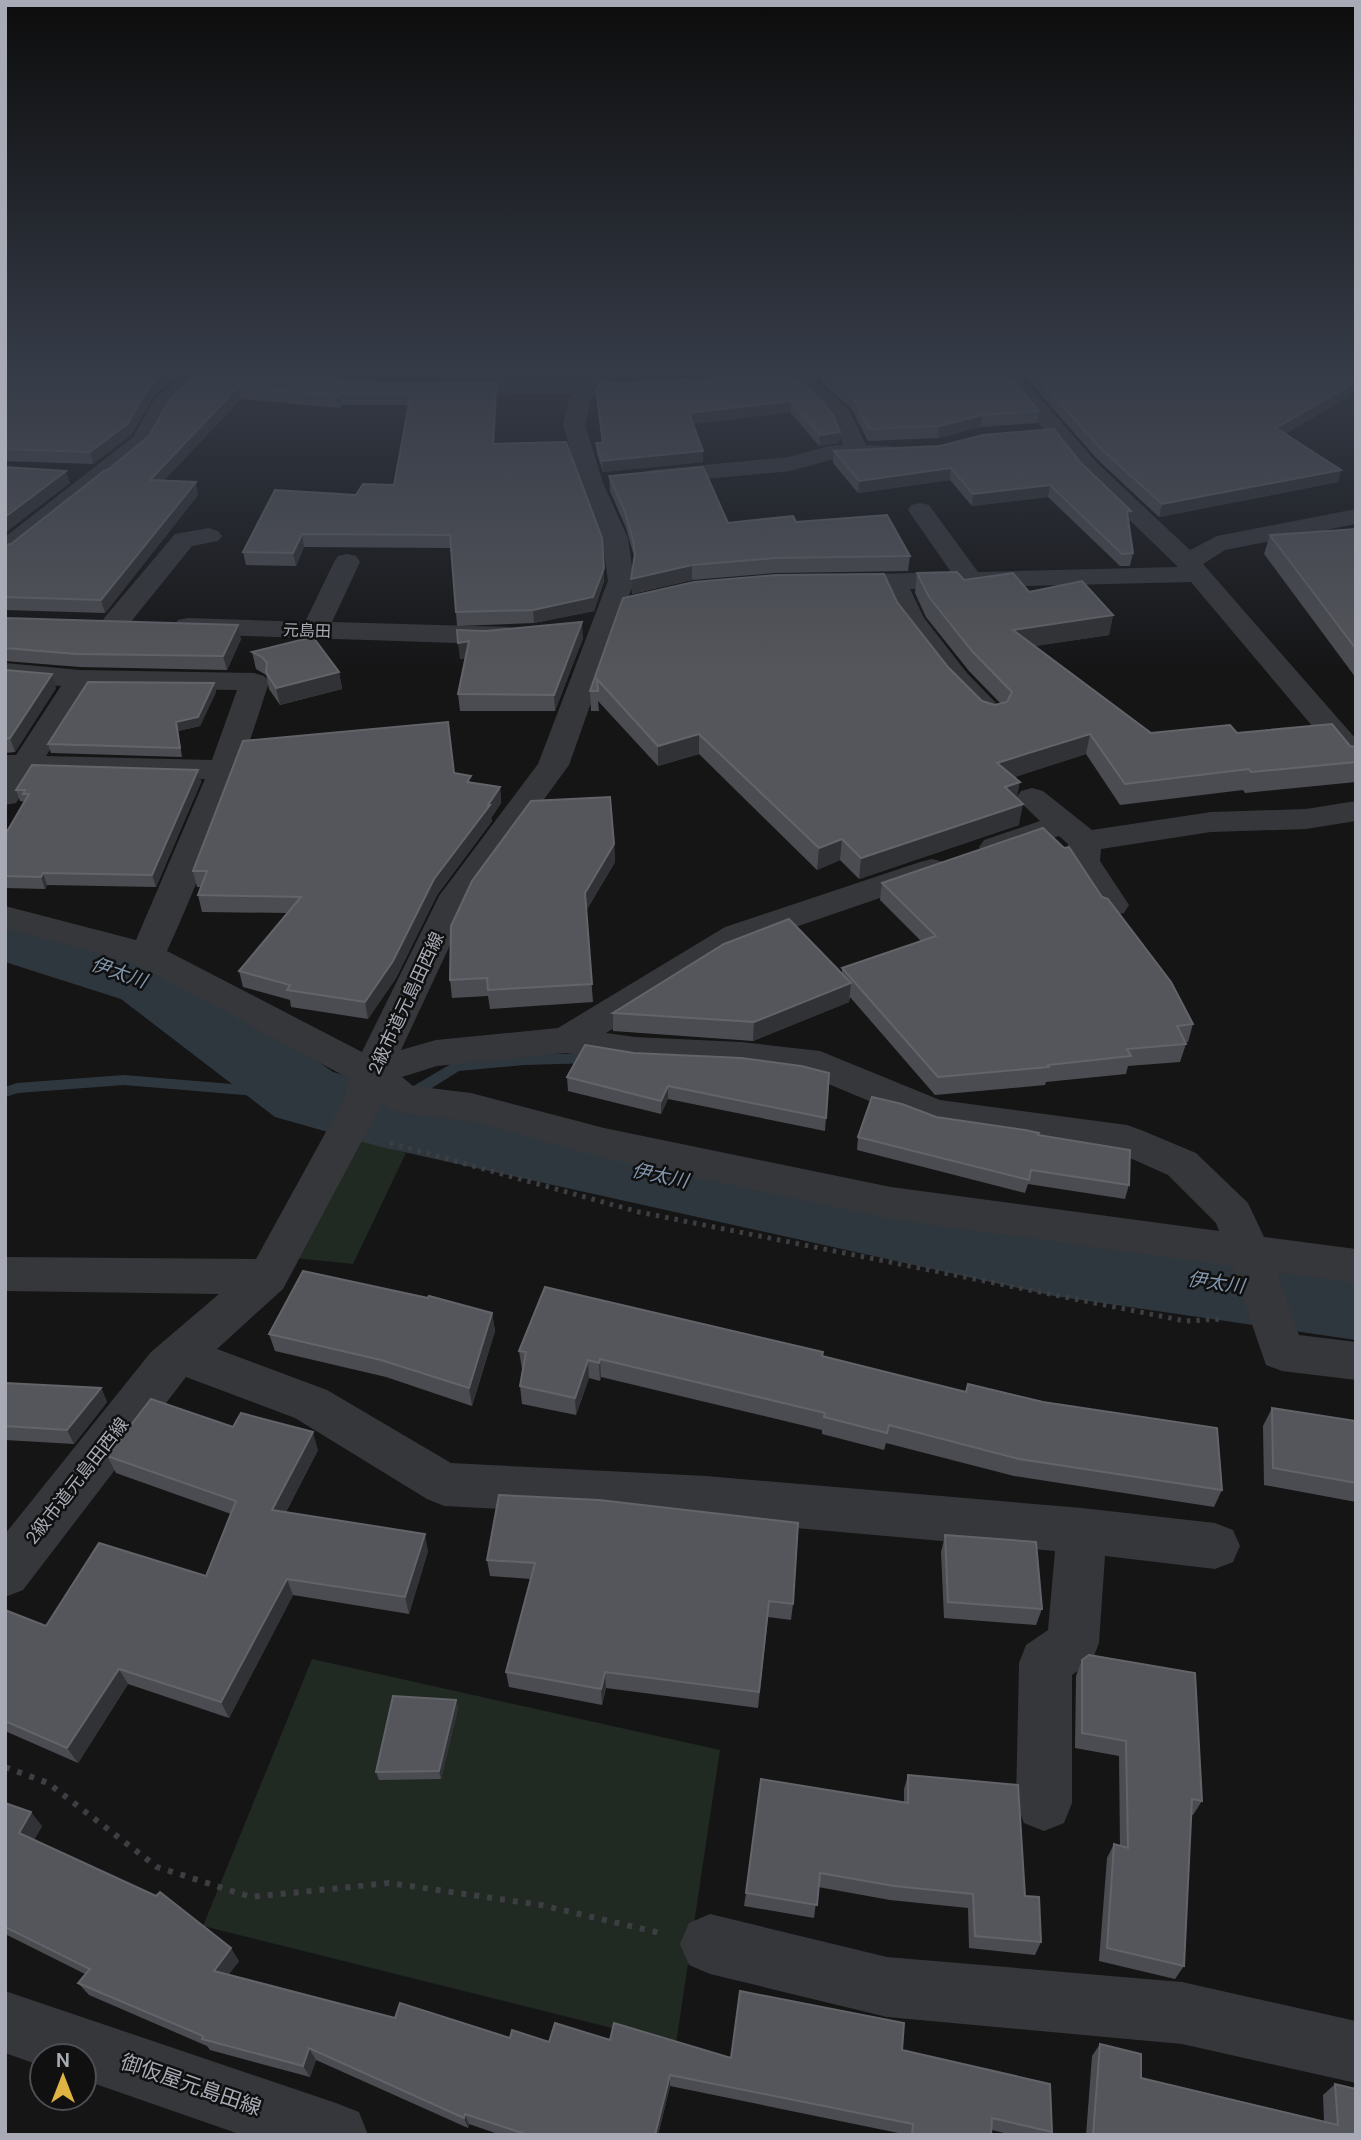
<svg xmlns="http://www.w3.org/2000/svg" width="1361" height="2140" font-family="'DM Sans','Noto Sans JP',sans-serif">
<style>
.green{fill:#212923}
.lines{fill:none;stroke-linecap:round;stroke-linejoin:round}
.stream{fill:#2f373e;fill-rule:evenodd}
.river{fill:#2f373e;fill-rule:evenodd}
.path-far1{stroke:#3c3e42;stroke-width:5;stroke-dasharray:3.5 6;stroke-linecap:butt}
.path{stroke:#3c3e42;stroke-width:6;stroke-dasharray:5 8;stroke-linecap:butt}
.minor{fill:#36373b;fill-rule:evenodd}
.wall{fill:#4b4c51}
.shaded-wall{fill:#313235}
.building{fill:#55565b;stroke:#626469;stroke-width:2}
.labels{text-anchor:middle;stroke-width:5;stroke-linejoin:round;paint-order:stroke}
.far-street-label{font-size:16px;fill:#a8abb5;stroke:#101011}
.street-label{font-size:18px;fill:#a8abb5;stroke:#101011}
.water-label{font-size:19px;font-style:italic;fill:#8297ad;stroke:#101011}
.near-street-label{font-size:21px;fill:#a8abb5;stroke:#101011}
</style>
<rect width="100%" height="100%" fill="#151516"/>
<!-- green -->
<g class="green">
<polygon points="350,1136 406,1153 353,1264 284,1257"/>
<polygon points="312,1659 720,1750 676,2044 203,1926"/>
</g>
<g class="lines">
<!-- stream -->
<g class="stream">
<polygon points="595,1053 602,1058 595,1063 524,1065 459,1071 408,1103 386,1120 376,1120 374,1116 398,1095 456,1061 524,1055"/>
<polygon points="124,1075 305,1090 312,1095 305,1100 124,1085 18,1093 5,1097 5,1087 17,1083"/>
</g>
<!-- river -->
<polygon class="river" points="5,911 177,961 333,1072 381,1085 1054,1222 1356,1262 1356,1340 1054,1296 381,1147 275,1117 121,999 5,962"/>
<!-- path-far1 -->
<polyline class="path-far1" points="390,1143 639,1212 1185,1321 1225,1319"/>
<!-- path -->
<polyline class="path" points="5,1767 48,1783 157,1867 251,1897 389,1883 541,1905 660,1933"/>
<!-- minor -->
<g class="minor">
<polygon points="187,372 212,372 172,408 150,446 14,555 5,558 5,537 133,437 155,399"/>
<path d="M594 372H617L611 380 617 381 620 386 617 391 598 393 591 401 585 424 603 483 628 538 634 581 569 765 472 898 401 1050 436 1040 558 1028 725 927 920 862 932 859 944 862 949 869 944 876 749 943 606 1033 635 1037 741 1042 820 1051 940 1100 1127 1125 1141 1130 1196 1153 1248 1203 1264 1237 1356 1249V1283L1277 1272 1299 1335 1356 1342V1380L1282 1371 1266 1365 1232 1266 891 1219 604 1158 471 1121 403 1113 389 1109 382 1103 283 1289 217 1349 327 1390 451 1463 706 1476 1082 1508 1215 1523 1233 1530 1240 1546 1233 1562 1215 1569 1105 1556 1099 1643 1092 1661 1072 1675V1803L1064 1823 1044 1831 1024 1823 1016 1803 1019 1663 1026 1645 1048 1630 1055 1551 706 1520 444 1506 427 1499 295 1418 186 1377 23 1590 5 1597V1534L151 1352 219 1294 5 1291V1257L256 1259 344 1099 350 1079 134 963 5 928V906L136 940 205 779 35 774 16 803 5 805V755H16L61 686 5 681V663L80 670 254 673 264 676 269 682C240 774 207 863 167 951L362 1052 439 896 538 764 608 581 602 538 579 483 563 424 569 399 574 393H445L437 391 434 386 437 381 445 379H587ZM89 688 237 690 212 760 46 756ZM566 1053 635 1063 741 1068 814 1078 934 1128 1121 1154 1168 1175 1216 1223 1219 1231 891 1187 604 1128 471 1093 413 1086 402 1077 437 1066Z"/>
<polygon points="741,372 856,372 853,377 815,380 849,410 866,445 892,446 896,451 892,456 884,458 830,460 791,471 652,484 643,482 640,477 643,472 652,470 789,457 829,446 843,445 835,425 827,412 789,382 731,384 728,379 731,374"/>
<polygon points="995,372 1018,372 1096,462 1190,550 1217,536 1356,509 1356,524 1225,550 1203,564 1356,739 1356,767 1345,765 1191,582 910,589 924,618 967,673 998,705 993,711 983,714 973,711 947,685 897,620 884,590 838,591 829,589 825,583 829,577 838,575 951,572 908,510 911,505 920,503 929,505 978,572 1178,567 1080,472"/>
<polygon points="209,528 218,531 222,536 218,541 192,546 125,629 115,631 105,629 101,623 105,617 175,534"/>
<polygon points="347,554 356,556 360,562 332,622 509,627 519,629 523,635 519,641 487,644 188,634 178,632 174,626 178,620 188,618 305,622 334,562 338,556"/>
<polygon points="1032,788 1043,791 1092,830 1211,812 1306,809 1356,801 1356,821 1306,829 1211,832 1101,849 1100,861 1129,905 1124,913 1112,916 1100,913 1066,861 1068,844 1059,836 996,857 984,854 979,847 984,840 1040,821 1016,798 1021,791"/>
<polygon points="710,1914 887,1957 1182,1982 1356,2021 1356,2083 1182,2044 887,2017 710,1974 689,1965 680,1944 689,1923"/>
<polygon points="5,1991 336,2103 359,2112 368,2135 242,2135 84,2080 84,2056 42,2056 42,2066 5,2053"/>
</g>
</g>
<!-- wall -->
<g class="wall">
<polygon points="5,372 182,372 153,397 131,435 93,464 5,461"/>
<polygon points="200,372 387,383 496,383 497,395 494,444 604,581 594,611 534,623 457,626 451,548 304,547 296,566 246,565 243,552 356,495 394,485 409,405 341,405 340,408 241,399 164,480 198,495 105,613 5,610 5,545 11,544 109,469 149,436"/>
<polygon points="356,372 591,372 586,376 465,378"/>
<polygon points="618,372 674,372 618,375"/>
<polygon points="822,372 1005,372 1039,411 1037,423 981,427 938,438 868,441 851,408 821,382"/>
<polygon points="1021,372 1271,372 1277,377 1355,393 1285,434 1338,482 1159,517 1098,460"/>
<polygon points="789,374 840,432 839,443 819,446 790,412 693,424 703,462 603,472 597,454 596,443 602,443 596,389"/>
<polygon points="834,451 1080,462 1131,511 1129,523 1133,553 1130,566 1120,566 1048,497 972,506 950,480 858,493 833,463"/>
<polygon points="609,476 728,523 796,522 910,556 908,571 775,573 692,580 632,594 631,579 634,556 626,528 610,491"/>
<polygon points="1356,529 1356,678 1264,554 1270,535"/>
<polygon points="917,573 1029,592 1113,615 1109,635 1034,646 1151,733 1237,733 1356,747 1356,782 1245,793 1243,790 1120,805 1086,754 1014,777 1019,825 859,879 840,860 817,870 699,754 658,766 598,701 599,711 591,711 590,691 623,598 897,602 948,667 982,701 995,705 1001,704 969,671 926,617 915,593"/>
<polygon points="5,618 241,639 227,670 80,667 5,661"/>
<polygon points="486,631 583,638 555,711 460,711 458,694 466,658 460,659"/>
<polygon points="252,652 339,672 342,689 280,705 269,689 266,675 256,669"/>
<polygon points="5,670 56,688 15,752 5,753"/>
<polygon points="214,683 216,692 200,726 178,731 182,757 51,753 48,744"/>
<polygon points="198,770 201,782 156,887 47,885 45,889 5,888 5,835 25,802 20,801 16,790"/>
<polygon points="454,773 471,782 500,787 501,803 491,818 492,821 437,895 396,978 368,1019 291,1007 290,1000 243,987 239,971 287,913 202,912 198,895 201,887 197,887 193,871"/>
<polygon points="614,844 615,862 586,911 593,1002 490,1009 488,996 452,998 450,980"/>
<polygon points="882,883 1102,897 1193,1024 1188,1042 1185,1042 1186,1044 1180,1062 1128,1066 1126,1074 1046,1082 1045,1085 935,1095 850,997 849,1002 753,1041 613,1031 613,1013 842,973 842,968 921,941 880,900"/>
<polygon points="585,1045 826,1118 825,1131 668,1099 661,1114 568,1091 567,1077"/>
<polygon points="936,1117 1038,1135 1129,1185 1125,1199 1028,1184 1025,1193 857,1150 858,1137"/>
<polygon points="492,1313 495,1331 472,1406 386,1377 275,1351 269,1334"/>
<polygon points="519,1351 823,1352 822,1356 1222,1490 1214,1507 1014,1476 886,1443 884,1450 822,1434 822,1430 601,1377 600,1381 589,1378 576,1415 522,1404 520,1386 523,1369 522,1369"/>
<polygon points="5,1383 101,1388 107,1402 74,1444 5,1440"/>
<polygon points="1272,1408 1356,1421 1356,1502 1264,1485 1263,1426"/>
<polygon points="233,1427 318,1450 286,1512 428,1551 409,1614 293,1595 229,1718 128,1684 78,1763 5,1731 5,1610 46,1626 206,1576 231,1514 116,1473 107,1456"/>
<polygon points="499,1495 793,1604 791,1620 768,1617 758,1708 606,1688 602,1705 509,1687 506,1672 531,1579 490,1576 487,1560"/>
<polygon points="945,1535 1042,1609 1036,1625 944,1618 941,1552"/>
<polygon points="1082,1660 1202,1801 1193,1815 1191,1815 1184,1966 1175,1979 1099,1961 1107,1858 1114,1844 1120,1846 1119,1756 1075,1748 1076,1676"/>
<polygon points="456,1700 458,1708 441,1779 379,1780 376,1772"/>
<polygon points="908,1775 1025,1896 1041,1942 1035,1955 969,1948 968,1908 890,1900 818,1887 814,1918 744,1906 746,1893 904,1803 904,1789"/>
<polygon points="5,1803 42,1826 34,1840 239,1961 228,1975 395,2018 510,2038 549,2042 610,2040 731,2058 902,2050 1052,2132 1051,2135 1012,2135 992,2130 991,2135 908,2135 670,2086 658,2135 501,2135 469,2124 468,2128 316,2060 310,2077 210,2050 207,2046 89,1995 78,1983 85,1974 5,1934"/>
<polygon points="1100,2044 1141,2078 1324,2121 1323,2095 1335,2084 1356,2135 1086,2135 1092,2056"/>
</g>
<!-- shaded-wall -->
<g class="shaded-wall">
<polygon points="166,372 182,372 153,397 131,435 93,464 90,452 150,385"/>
<polygon points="1356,382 1355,393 1273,441 1276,428"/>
<polygon points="496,383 497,395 494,457 493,444"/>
<polygon points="238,387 241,399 153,492 150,480"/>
<polygon points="339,393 341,405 340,408 338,396"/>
<polygon points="791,401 790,412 689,424 689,413"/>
<polygon points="982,415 981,427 938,438 939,426"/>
<polygon points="840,432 839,443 819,446 820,435"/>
<polygon points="703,451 703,462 603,472 602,461"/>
<polygon points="951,468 950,480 858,493 859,481"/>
<polygon points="1341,470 1338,482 1159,517 1162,504"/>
<polygon points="66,471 70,483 5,533 5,517"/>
<polygon points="196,482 198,495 105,613 101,600"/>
<polygon points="1050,485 1048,497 972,506 973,494"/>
<polygon points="1131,511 1129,523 1127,512"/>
<polygon points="302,534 304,547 296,566 293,553"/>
<polygon points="692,565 692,580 632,594 631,579"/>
<polygon points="604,568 604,581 594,611 534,623 533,610"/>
<polygon points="1113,615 1109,635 1009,650 1013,630"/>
<polygon points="582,622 583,638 555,711 554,695"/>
<polygon points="238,625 241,639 227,670 223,656"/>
<polygon points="469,641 471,657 460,659 458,643"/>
<polygon points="339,672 342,689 280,705 276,688"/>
<polygon points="52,674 56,688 15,752 10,738"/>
<polygon points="214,683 216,692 200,726 178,731 182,757 176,722"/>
<polygon points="699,734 699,754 658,766 658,746"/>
<polygon points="1090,734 1086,754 994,784 997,763"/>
<polygon points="198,770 201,782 156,887 152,875"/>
<polygon points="1020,782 1016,803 1005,787"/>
<polygon points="500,787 501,803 491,818 492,821 437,895 396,978 368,1019 365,1002 434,879 488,805"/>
<polygon points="1023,804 1019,825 859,879 861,858"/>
<polygon points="842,839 840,860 817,870 819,848"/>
<polygon points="614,844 615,862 586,911 585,893"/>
<polygon points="43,873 47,885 45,889 41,877"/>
<polygon points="851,983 849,1002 753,1041 754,1022"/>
<polygon points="668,1086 668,1099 661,1114 661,1101"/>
<polygon points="492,1313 495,1331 472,1406 469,1388"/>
<polygon points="600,1359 601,1377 600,1381 599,1363"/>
<polygon points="588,1360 589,1378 576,1415 575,1398"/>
<polygon points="101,1388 107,1402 74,1444 67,1430"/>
<polygon points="313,1432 318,1450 278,1527 272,1510"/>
<polygon points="425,1534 428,1551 409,1614 405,1597"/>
<polygon points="287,1579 293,1595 229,1718 221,1702"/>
<polygon points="119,1669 128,1684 78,1763 67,1748"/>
<polygon points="605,1672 606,1688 602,1705 601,1689"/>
<polygon points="456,1700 458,1708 441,1779 439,1771"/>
<polygon points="31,1812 42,1826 30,1847 19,1833"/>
<polygon points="231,1948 239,1961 222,1984 214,1971"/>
<polygon points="309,2048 316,2060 310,2077 303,2066"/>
<polygon points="670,2075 670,2086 658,2135 655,2135"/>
<polygon points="465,2114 469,2124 468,2128 464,2118"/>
</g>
<!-- building -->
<g class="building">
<polygon points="5,372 166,372 150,385 128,423 90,452 5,449"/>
<polygon points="200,372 275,372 387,383 496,383 493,444 566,442 602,538 604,568 593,597 533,610 456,612 450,535 302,534 293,553 243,552 275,490 356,495 363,484 394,485 411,393 339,393 338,396 238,387 150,480 196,482 101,600 5,597 5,545 11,544 104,471 109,469 149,436 171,398"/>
<polygon points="825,372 1005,372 1039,411 982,415 939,426 869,429 852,396"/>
<polygon points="1033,372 1271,372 1277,377 1296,372 1341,372 1350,379 1356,380 1356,382 1276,428 1341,470 1162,504 1100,448"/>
<polygon points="789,374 821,400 833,415 840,432 820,435 791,401 689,413 703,451 602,461 596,443 603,443 596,389 600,384"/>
<polygon points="1054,429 1080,462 1131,511 1127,512 1133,553 1122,554 1050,485 973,494 951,468 859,481 834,451 940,446 983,435"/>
<polygon points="5,467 66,471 5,517"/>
<polygon points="703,467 728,523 793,516 796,522 887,515 910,556 776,558 692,565 631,579 635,554 633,540 625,512 609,476"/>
<polygon points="1356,529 1356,649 1270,535"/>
<polygon points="957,572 964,580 1013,573 1029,592 1082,581 1113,615 1013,630 1151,733 1230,725 1237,733 1332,724 1350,746 1356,747 1356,762 1251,772 1249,769 1125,784 1090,734 997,763 1020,782 1005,787 1023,804 861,858 842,839 819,848 699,734 658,746 597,679 598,691 590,691 623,598 694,582 776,575 884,574 897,602 948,667 982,701 995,705 1007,702 1012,692 972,651 929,597 917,573"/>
<polygon points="5,618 238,625 223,656 76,654 5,648"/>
<polygon points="582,622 554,695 458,694 469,641 458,643 457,630 486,631"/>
<polygon points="313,637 339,672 276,688 266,672 267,663 262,657 252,652"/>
<polygon points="5,670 52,674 10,738 5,739"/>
<polygon points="88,682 214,683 198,717 176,722 180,748 48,744"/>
<polygon points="448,722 454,773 471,776 467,782 500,787 488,805 490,805 434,879 393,961 365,1002 287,990 290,985 239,971 301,897 198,895 207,871 193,871 243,741"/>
<polygon points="32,765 198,770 152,875 43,873 41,877 5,876 5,835 29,794 23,794 25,790 16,790"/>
<polygon points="610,797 614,844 585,893 592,984 488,990 487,978 450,980 451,926 472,881 531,801"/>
<polygon points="1043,828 1064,848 1069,847 1102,897 1108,899 1171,982 1193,1024 1177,1026 1186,1044 1127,1049 1131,1056 1048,1065 1049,1067 938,1077 842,968 936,936 882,883"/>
<polygon points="789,919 851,983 754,1022 613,1013 724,944"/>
<polygon points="585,1045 634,1053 741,1058 801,1066 829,1073 826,1118 668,1086 661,1101 567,1077"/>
<polygon points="872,1097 902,1104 936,1117 1025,1130 1039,1133 1038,1135 1130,1150 1129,1185 1031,1170 1029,1180 858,1137"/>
<polygon points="303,1271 428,1298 429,1296 492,1313 469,1388 381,1360 269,1334"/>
<polygon points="545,1287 823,1352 822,1356 966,1392 968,1384 1043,1402 1217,1428 1222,1490 1019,1459 889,1425 887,1433 824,1417 825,1413 600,1359 599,1363 588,1360 575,1398 520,1386 526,1352 519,1351"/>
<polygon points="5,1383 101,1388 67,1430 5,1426"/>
<polygon points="151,1399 233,1427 241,1413 313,1432 272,1510 425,1534 405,1597 287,1579 221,1702 119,1669 67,1748 5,1721 5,1610 46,1626 99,1543 206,1576 236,1501 107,1456"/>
<polygon points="1272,1408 1356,1421 1356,1483 1273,1468"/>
<polygon points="499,1495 599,1500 798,1523 793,1604 769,1601 759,1692 605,1672 601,1689 506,1672 535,1563 487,1560"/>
<polygon points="945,1535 1036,1542 1042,1609 948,1602"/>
<polygon points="1089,1655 1195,1673 1202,1801 1192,1799 1184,1966 1107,1948 1114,1844 1128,1848 1126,1741 1082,1733 1082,1660"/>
<polygon points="393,1696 456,1700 439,1771 376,1772"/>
<polygon points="908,1775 1018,1785 1025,1896 1039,1897 1041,1942 975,1936 973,1894 894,1886 820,1873 817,1905 746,1893 761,1779 908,1803"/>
<polygon points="5,1803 31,1812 19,1833 156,1896 160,1892 231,1948 214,1971 395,2018 400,2003 510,2038 512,2030 549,2042 555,2023 610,2040 614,2023 731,2058 740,1991 904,2023 902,2050 1050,2084 1052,2132 992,2118 991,2135 912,2135 913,2124 670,2075 655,2135 528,2135 465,2114 464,2118 309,2048 303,2066 202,2039 203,2036 78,1983 90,1969 5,1927"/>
<polygon points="1100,2044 1141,2054 1141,2078 1338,2125 1335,2084 1356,2089 1356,2135 1093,2135"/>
</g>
<!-- sky -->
<linearGradient id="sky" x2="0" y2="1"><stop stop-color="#0c0c0c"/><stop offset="0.55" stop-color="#353b47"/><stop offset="1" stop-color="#353b47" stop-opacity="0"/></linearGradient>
<rect width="1361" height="672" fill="url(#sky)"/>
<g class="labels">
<!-- far-street labels -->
<g class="far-street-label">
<text transform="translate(307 630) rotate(2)" y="6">元島田</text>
</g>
<!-- street labels -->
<g class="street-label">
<text transform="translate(406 1003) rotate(-65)" y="6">2級市道元島田西線</text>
<text transform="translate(77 1481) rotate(-52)" y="6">2級市道元島田西線</text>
</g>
<!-- water labels -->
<g class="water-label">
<text transform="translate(119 972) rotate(19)" y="7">伊太川</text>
<text transform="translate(660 1175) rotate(12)" y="7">伊太川</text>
<text transform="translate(1216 1282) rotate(8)" y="7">伊太川</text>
</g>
<!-- near-street labels -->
<g class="near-street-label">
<text transform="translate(191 2085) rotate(19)" y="7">御仮屋元島田線</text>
</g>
</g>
<!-- border -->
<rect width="1361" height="2140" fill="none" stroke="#a8abb5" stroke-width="14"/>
<!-- north arrow -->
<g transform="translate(63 2077)"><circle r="33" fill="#101011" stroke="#4d4e53" stroke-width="2"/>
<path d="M0-5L12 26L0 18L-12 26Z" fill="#e0b443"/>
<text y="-10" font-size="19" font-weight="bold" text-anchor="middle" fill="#a8abb5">N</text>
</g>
</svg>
